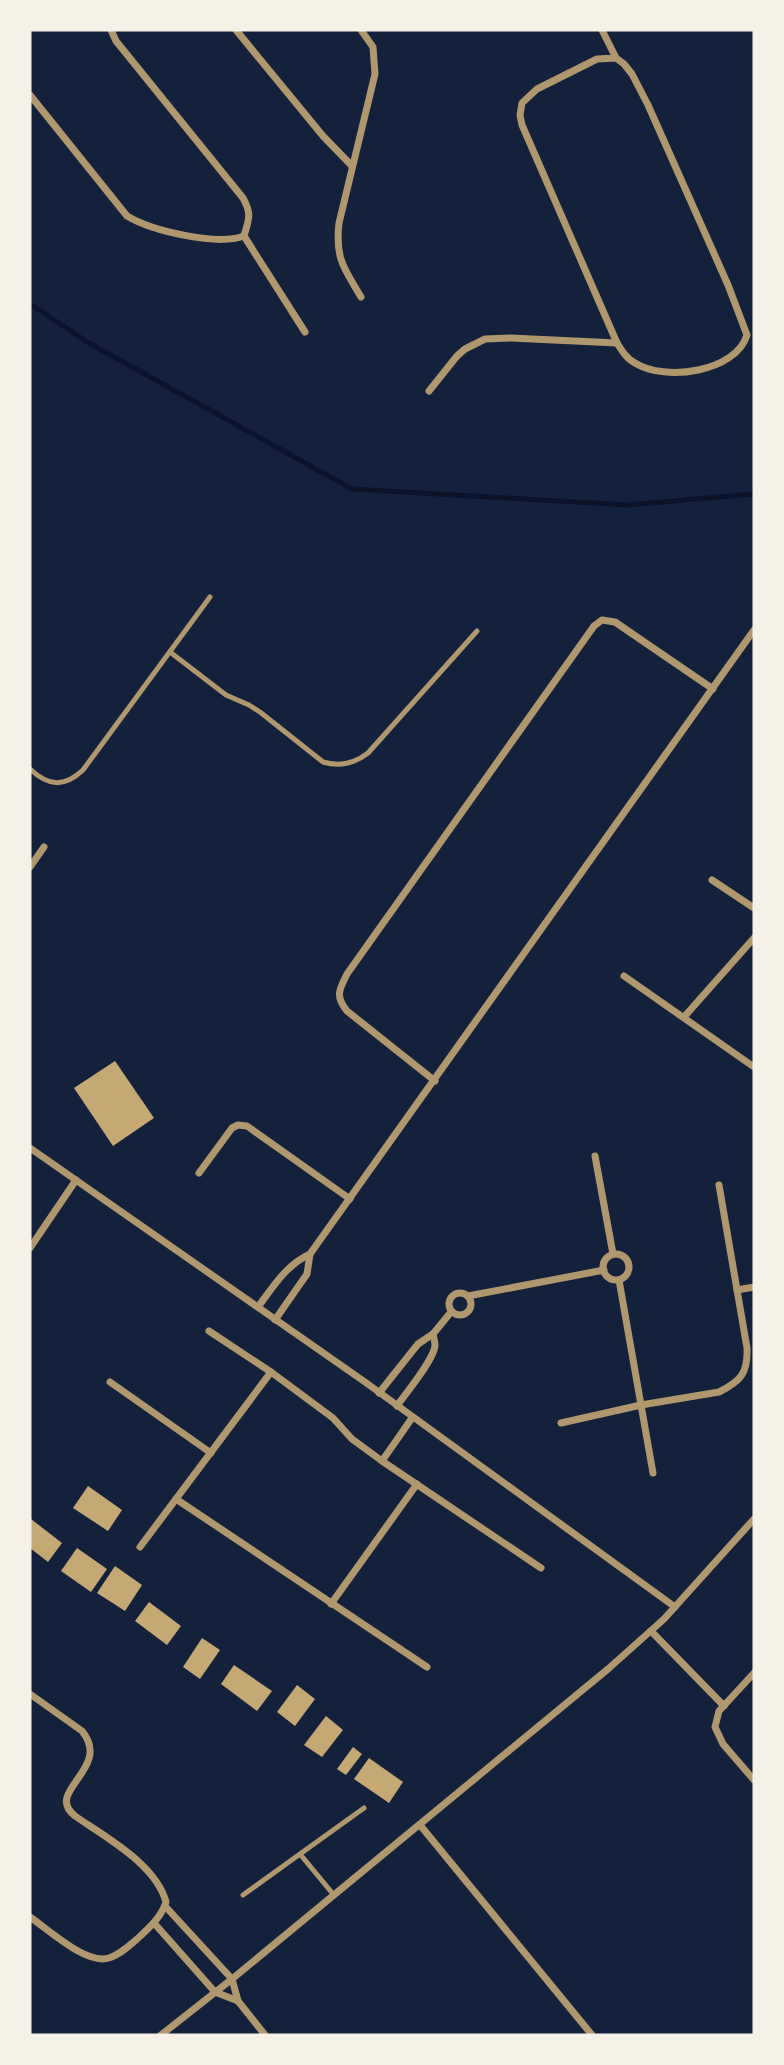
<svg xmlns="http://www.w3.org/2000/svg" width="784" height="2065" font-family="'Archivo Narrow',sans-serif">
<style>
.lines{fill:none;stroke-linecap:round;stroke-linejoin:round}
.stream{stroke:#0b132b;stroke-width:5}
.building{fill:#c6a872}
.service{stroke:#b1986c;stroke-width:5}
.minor{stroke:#b1986c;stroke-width:7}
</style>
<rect width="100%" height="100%" fill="#14213d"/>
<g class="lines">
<!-- stream -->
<polyline class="stream" points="30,304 89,343 352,489 627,505 754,494"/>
</g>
<!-- building -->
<g class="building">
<polygon points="115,1061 154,1118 113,1146 74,1088"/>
<polygon points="88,1486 122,1510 108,1531 73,1508"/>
<polygon points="31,1519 62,1543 48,1562 30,1548"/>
<polygon points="77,1548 107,1569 91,1592 61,1571"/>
<polygon points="115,1566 142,1585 125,1611 97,1593"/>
<polygon points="149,1602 181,1626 167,1645 135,1621"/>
<polygon points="202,1638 220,1650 200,1679 183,1667"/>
<polygon points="234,1665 272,1691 257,1711 221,1684"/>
<polygon points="297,1685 315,1699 295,1726 277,1712"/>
<polygon points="326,1716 343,1730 322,1757 304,1745"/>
<polygon points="353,1747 362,1754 346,1775 337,1769"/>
<polygon points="369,1758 403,1782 389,1803 354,1779"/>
</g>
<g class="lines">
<!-- service -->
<g class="service">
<path d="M170 652 226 695 249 705 260 712 323 762C340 767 354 764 368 753L477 631"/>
<path d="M30 769C48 786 64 788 83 770L210 597"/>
<polyline points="300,1854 364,1808"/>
<polyline points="243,1895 300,1854 333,1894"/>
</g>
<!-- minor -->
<g class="minor">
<path d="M111 30 116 41 243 198C252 214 249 219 244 236L305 332"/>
<polyline points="236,30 323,136 352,166"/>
<path d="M602 30 616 58 624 64 632 74 648 105 728 285 747 335C736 372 665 382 635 363 627 359 622 351 617 343L522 125 520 115 522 103 537 89 597 59 616 58"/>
<path d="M30 95 127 216C152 231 217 246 244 236"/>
<path d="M361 297C344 268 335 259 339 223L375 74 373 47 361 30"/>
<polyline points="429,391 457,356 465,349 485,339 511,338 617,343"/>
<polyline points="30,867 44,847"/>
<polyline points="712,880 754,908"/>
<polyline points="624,976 754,1067"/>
<polyline points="684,1017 754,938"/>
<path d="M435 1081 347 1011C335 996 339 990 347 974L594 626 602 620 615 622 713 689"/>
<polyline points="30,1148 365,1382 675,1607"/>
<polyline points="595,1156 613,1254"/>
<polyline points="199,1173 232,1128 238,1125 247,1126 350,1199"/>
<polyline points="30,1248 76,1180"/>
<circle cx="616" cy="1267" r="13"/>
<polyline points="619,1280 653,1473"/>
<polyline points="737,1290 754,1287"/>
<circle cx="460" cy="1304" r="11"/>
<polyline points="468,1296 604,1270"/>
<path d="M258 1307C273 1287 286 1265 310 1254L754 630"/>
<polyline points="275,1320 307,1274 310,1254"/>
<polyline points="209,1331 271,1372 333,1418 352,1439 382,1461 541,1568"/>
<polyline points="110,1382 211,1453"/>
<polyline points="379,1393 418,1344 433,1334 451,1312"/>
<path d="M397 1406C406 1393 433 1361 435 1346 435 1342 434 1338 433 1334"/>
<path d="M561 1423 641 1405 719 1392C741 1381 748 1373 747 1348L719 1185"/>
<polyline points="382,1461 412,1418"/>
<polyline points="176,1499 427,1667"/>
<polyline points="140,1547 271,1372"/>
<polyline points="331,1604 417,1484"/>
<polyline points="651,1631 724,1706"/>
<polyline points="754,1673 719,1711 715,1727 723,1744 754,1780"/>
<path d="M30 1694 82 1731C113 1769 43 1791 75 1816 105 1837 156 1864 166 1902 161 1918 148 1929 136 1940 128 1947 119 1955 109 1958 86 1965 49 1930 30 1917"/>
<polyline points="420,1825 592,2035"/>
<polyline points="165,1906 232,1979 238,2001 265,2035"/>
<polyline points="154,1923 215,1992 238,2001"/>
<polyline points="161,2035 232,1979 608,1669 664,1619 754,1519"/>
</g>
</g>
<!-- border -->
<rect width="784" height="2065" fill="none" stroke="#f6f1e7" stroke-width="63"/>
</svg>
